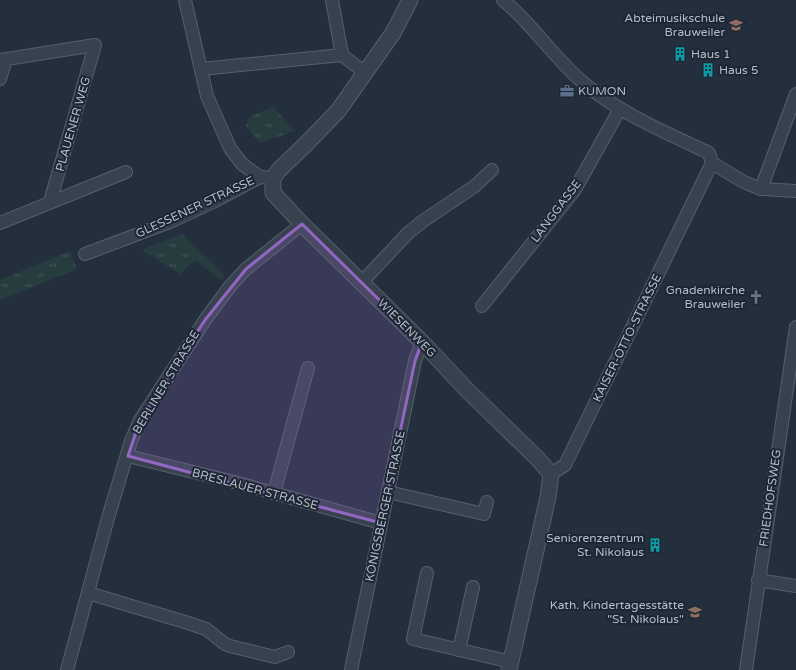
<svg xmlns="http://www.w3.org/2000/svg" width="796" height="670" font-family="'Varela Round',sans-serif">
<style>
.grass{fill:url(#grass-tufts)}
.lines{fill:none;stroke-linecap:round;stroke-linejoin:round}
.minor-casing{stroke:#565f6c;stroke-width:14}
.tertiary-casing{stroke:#565f6c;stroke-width:17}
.minor{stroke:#38414e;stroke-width:12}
.tertiary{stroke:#38414e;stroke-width:15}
.marked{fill:#9266c3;fill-opacity:0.2;stroke:#9266c3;stroke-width:3;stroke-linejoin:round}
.labels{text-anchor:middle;stroke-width:4;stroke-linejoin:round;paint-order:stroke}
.poi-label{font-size:12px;fill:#b4bcc9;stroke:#1d2633;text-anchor:end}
.street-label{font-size:12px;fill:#b4bcc9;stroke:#1d2633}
</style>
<defs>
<pattern id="grass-tufts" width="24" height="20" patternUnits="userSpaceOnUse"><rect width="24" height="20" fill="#263c3f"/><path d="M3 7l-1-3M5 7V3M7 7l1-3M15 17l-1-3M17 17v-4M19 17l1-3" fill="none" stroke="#435659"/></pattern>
</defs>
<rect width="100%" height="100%" fill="#242f3e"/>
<!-- grass -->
<g class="grass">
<polygon points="273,107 295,131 260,143 246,126 250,116"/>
<polygon points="182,234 225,275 221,280 195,260 180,274 142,250"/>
<polygon points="70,251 77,269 0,300 0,280"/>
</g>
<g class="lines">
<defs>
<g id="minor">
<polyline points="185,0 207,96 230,148 242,164 260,177 273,178"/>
<polyline points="332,0 342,55"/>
<path d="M503 0C534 25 555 60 586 85 623 115 667 133 709 153L712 163"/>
<polyline points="0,60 95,45 50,202"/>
<polyline points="201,69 342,55 365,73"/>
<polyline points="0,79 6,59"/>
<polyline points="712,163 744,182 761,189 796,191"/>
<polyline points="761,189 796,94"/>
<polyline points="0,223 126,172"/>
<polyline points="85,254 170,222 215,201 260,177"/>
<polyline points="362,282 408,233 423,221 475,186 492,170"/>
<polyline points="482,306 574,191 620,109"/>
<polyline points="128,456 238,483 381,523"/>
<polyline points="551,474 565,465 712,163"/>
<polyline points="388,492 484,514 487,502"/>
<polyline points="274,493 308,368"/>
<polyline points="427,573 413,639 511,662"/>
<polyline points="758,580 796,586"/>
<polyline points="88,593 185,622 206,629 225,644 230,646 275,657 288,652"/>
<polyline points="459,650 473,587"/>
<polyline points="67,670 108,518 131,441 140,420 205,320 231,285 246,269 302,224"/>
<polyline points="351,670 415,361 422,342"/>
<polyline points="746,670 796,327"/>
</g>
<polyline id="tertiary" points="410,0 393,33 338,111 305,145 279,170 273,178 273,193 302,224 422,342 467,390 538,459 551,474 548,497 509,670"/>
</defs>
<!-- minor casing -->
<use href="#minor" class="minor-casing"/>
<!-- tertiary casing -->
<use href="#tertiary" class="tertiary-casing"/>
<!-- minor -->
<use href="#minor" class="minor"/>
<!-- tertiary -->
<use href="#tertiary" class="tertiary"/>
</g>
<!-- marked area -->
<path class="marked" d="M302 224 422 342 415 361 381 523 128 456 140 420 205 320 246 269Z"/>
<!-- icons -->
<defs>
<symbol id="school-bare" viewBox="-9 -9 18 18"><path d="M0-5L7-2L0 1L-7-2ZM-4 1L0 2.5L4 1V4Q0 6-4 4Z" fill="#8d6e63" stroke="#1d2633" stroke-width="2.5" paint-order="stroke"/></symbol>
<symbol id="building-bare" viewBox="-9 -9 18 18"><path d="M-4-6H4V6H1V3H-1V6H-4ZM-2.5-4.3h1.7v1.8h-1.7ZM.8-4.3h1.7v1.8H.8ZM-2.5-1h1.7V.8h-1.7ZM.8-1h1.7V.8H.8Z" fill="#0f9aa8" stroke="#1d2633" stroke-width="2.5" paint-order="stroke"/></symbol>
<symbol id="office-bare" viewBox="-9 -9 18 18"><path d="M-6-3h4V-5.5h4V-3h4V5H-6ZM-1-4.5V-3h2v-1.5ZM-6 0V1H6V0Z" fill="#5c6f8a" stroke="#1d2633" stroke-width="2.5" paint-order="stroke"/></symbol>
<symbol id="church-bare" viewBox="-9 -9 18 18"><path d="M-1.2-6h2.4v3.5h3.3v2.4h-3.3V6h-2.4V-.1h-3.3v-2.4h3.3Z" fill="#6b7280" stroke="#1d2633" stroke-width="2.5" paint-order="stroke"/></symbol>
</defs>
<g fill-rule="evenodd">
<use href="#school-bare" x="726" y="15" width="20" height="20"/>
<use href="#building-bare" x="670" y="44" width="20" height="20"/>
<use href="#building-bare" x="698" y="60" width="20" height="20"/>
<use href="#office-bare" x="557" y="81" width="20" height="20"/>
<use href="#church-bare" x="746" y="287" width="20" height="20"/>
<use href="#building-bare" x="645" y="535" width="20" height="20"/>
<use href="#school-bare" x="685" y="602" width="20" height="20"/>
</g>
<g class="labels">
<!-- poi labels -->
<g class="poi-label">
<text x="725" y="22">Abteimusikschule<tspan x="725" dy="14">Brauweiler</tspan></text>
<text x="691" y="58" text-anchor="start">Haus 1</text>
<text x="719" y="74" text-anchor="start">Haus 5</text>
<text x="578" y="95" text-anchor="start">KUMON</text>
<text x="745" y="294">Gnadenkirche<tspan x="745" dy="14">Brauweiler</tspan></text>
<text x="644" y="542">Seniorenzentrum<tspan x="644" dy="14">St. Nikolaus</tspan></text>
<text x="684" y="609">Kath. Kindertagesstätte<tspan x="684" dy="14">"St. Nikolaus"</tspan></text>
</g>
<!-- street labels -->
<g class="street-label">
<text transform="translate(73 124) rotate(-74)" y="4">PLAUENER WEG</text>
<text transform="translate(195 207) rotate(-25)" y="4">GLESSENER STRASSE</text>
<text transform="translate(556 211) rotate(-53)" y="4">LANGGASSE</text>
<text transform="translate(407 328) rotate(45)" y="4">WIESENWEG</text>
<text transform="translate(627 338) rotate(-64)" y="4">KAISER-OTTO-STRASSE</text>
<text transform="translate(166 382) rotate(-59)" y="4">BERLINER STRASSE</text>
<text transform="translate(255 489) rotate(15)" y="4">BRESLAUER STRASSE</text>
<text transform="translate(770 498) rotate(-82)" y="4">FRIEDHOFSWEG</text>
<text transform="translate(385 506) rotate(-78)" y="4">KÖNIGSBERGER STRASSE</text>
</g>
</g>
</svg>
